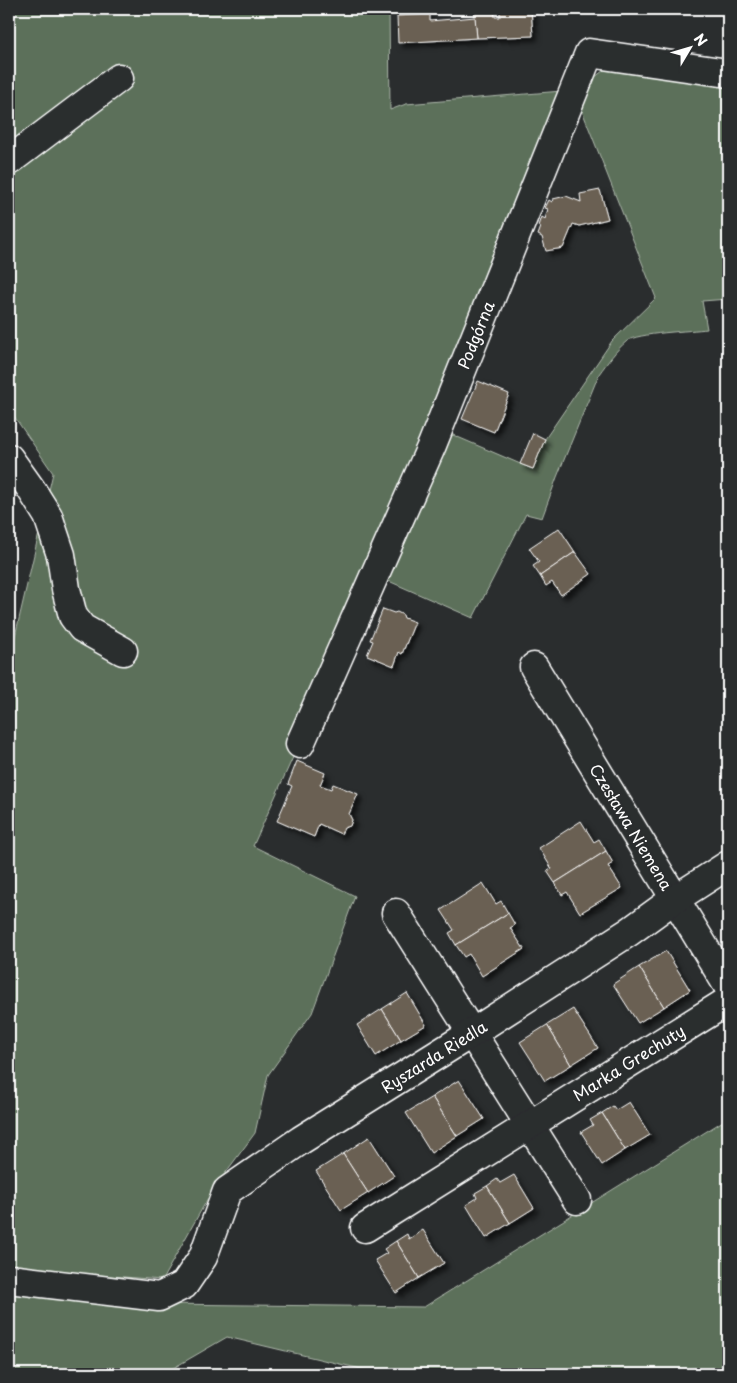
<svg xmlns="http://www.w3.org/2000/svg" width="737" height="1383" font-family="'Playpen Sans',sans-serif">
<style>
.green{fill:#5c705a;stroke:#aeb8ac}
.building{fill:#6b6052;stroke:#fff;filter:url(#shadow)}
.lines{fill:none;stroke-linecap:round;stroke-linejoin:round}
.minor-casing{stroke:#fff;stroke-width:31}
.minor{stroke:#2a2d2e;stroke-width:28}
.labels{text-anchor:middle;stroke-width:4.5;stroke-linejoin:round;paint-order:stroke}
.street-label{font-size:16px;fill:#fff;stroke:#2a2d2e}
</style>
<defs>
<filter id="shadow"><feDropShadow dx="4.5" dy="4.5" stdDeviation="2.5" flood-color="#0009"/></filter>
</defs>
<rect width="100%" height="100%" fill="#2a2d2e"/>
<filter id="ink" filterUnits="userSpaceOnUse"><feTurbulence type="fractalNoise" baseFrequency=".02" numOctaves="2"/><feDisplacementMap in="SourceGraphic" scale="10" xChannelSelector="R" yChannelSelector="G"/><feConvolveMatrix kernelMatrix="1 2 1 2 8 2 1 2 1" color-interpolation-filters="sRGB"/></filter>
<g filter="url(#ink)">
<!-- green -->
<g class="green">
<path d="M9 9H389L390 110 406 104 574 90 439 429 532 469 545 439 612 341 656 298 577 98 586 84 608 67 728 78V299L702 301 707 329C691 331 637 333 627 341 616 350 607 363 599 374L557 477 542 518 526 514 473 618 375 575 253 846 355 896 312 1013 268 1075 255 1133 212 1191 162 1280 9 1268V662L53 473 9 409Z"/>
<polygon points="728,1118 728,1374 382,1374 227,1337 163,1374 9,1374 9,1286 160,1304 424,1307"/>
</g>
<!-- building -->
<g class="building">
<polygon points="474,9 494,9 495,17 500,17 500,9 531,9 533,36 477,38"/>
<polygon points="430,14 430,21 475,17 477,38 398,43 397,16"/>
<polygon points="600,190 608,219 579,226 573,224 563,248 546,251 542,237 538,235 541,227 539,226 542,217 545,219 548,209 545,208 549,200 552,202 553,199 566,196 581,202 580,194"/>
<polygon points="478,381 509,394 494,432 462,419"/>
<polygon points="533,433 545,439 533,469 520,464"/>
<polygon points="559,528 575,552 540,576 533,566 539,562 529,548"/>
<polygon points="575,552 591,574 561,595 552,582 546,586 540,576"/>
<polygon points="383,609 394,613 397,612 403,615 404,618 415,622 402,654 399,652 394,666 367,655 373,641 370,640"/>
<polygon points="297,761 325,773 320,785 331,789 333,784 358,794 349,814 352,820 350,826 344,828 341,834 319,824 314,837 277,821 292,786 288,784"/>
<polygon points="581,821 594,842 599,839 606,851 555,883 547,871 552,869 539,848"/>
<polygon points="606,851 613,863 608,866 622,888 580,913 567,892 562,895 555,883"/>
<polygon points="483,883 496,904 501,901 508,913 456,945 449,933 454,930 441,910"/>
<polygon points="508,913 515,925 510,928 524,949 482,976 469,954 464,957 456,945"/>
<polygon points="666,951 690,990 664,1007 639,967"/>
<polygon points="639,967 664,1007 638,1023 613,984"/>
<polygon points="407,993 426,1025 401,1040 382,1009"/>
<polygon points="382,1009 401,1040 376,1056 357,1025"/>
<polygon points="573,1009 598,1048 571,1065 547,1025"/>
<polygon points="547,1025 571,1065 545,1081 520,1042"/>
<polygon points="459,1080 484,1119 457,1136 432,1097"/>
<polygon points="432,1097 457,1136 431,1153 406,1113"/>
<polygon points="629,1102 650,1135 625,1150 602,1113 613,1106 616,1110"/>
<polygon points="602,1113 625,1150 602,1165 581,1132 593,1125 590,1120"/>
<polygon points="369,1137 394,1176 368,1193 343,1154"/>
<polygon points="343,1154 368,1193 341,1210 316,1171"/>
<polygon points="514,1175 534,1208 510,1223 487,1186 497,1179 500,1183"/>
<polygon points="487,1186 510,1223 486,1238 466,1205 477,1198 475,1193"/>
<polygon points="423,1230 444,1263 419,1278 396,1241 407,1234 409,1239"/>
<polygon points="396,1241 419,1278 396,1293 375,1260 387,1253 384,1249"/>
</g>
<g class="lines">
<defs>
<g id="minor">
<polyline points="9,161 119,78"/>
<polyline points="9,458 31,489 48,516 61,555 66,589 73,616 82,628 123,651"/>
<polyline points="534,667 728,986"/>
<polyline points="300,744 432,445 589,53 728,73"/>
<polyline points="396,913 577,1200"/>
<polyline points="365,1228 728,1001"/>
<polyline points="9,1279 159,1297 184,1285 203,1257 227,1191 301,1140 472,1033 629,932 669,903 728,865"/>
</g>
</defs>
<!-- minor casing -->
<use href="#minor" class="minor-casing"/>
<!-- minor -->
<use href="#minor" class="minor"/>
</g>
</g>
<g class="labels">
<!-- street labels -->
<g class="street-label">
<text transform="translate(476 335) rotate(-68)" y="6">Podgórna</text>
<text transform="translate(631 827) rotate(59)" y="6">Czesława Niemena</text>
<text transform="translate(434 1057) rotate(-32)" y="6">Ryszarda Riedla</text>
<text transform="translate(629 1063) rotate(-32)" y="6">Marka Grechuty</text>
</g>
</g>
<!-- margin -->
<rect width="737" height="1383" fill="none" stroke="#2a2d2e" stroke-width="30"/>
<rect x="15" y="15" width="707" height="1353" fill="none" stroke="#fff" stroke-width="2" filter="url(#ink)"/>
<!-- north arrow -->
<g transform="translate(690 48) rotate(52)" stroke="#2a2d2e" stroke-width="4" paint-order="stroke">
<path d="M0-4L9 19L0 12L-9 19Z" fill="#ffffff"/>
<text y="-8" font-size="14" font-weight="bold" text-anchor="middle" fill="#ffffff">N</text>
</g>
</svg>
